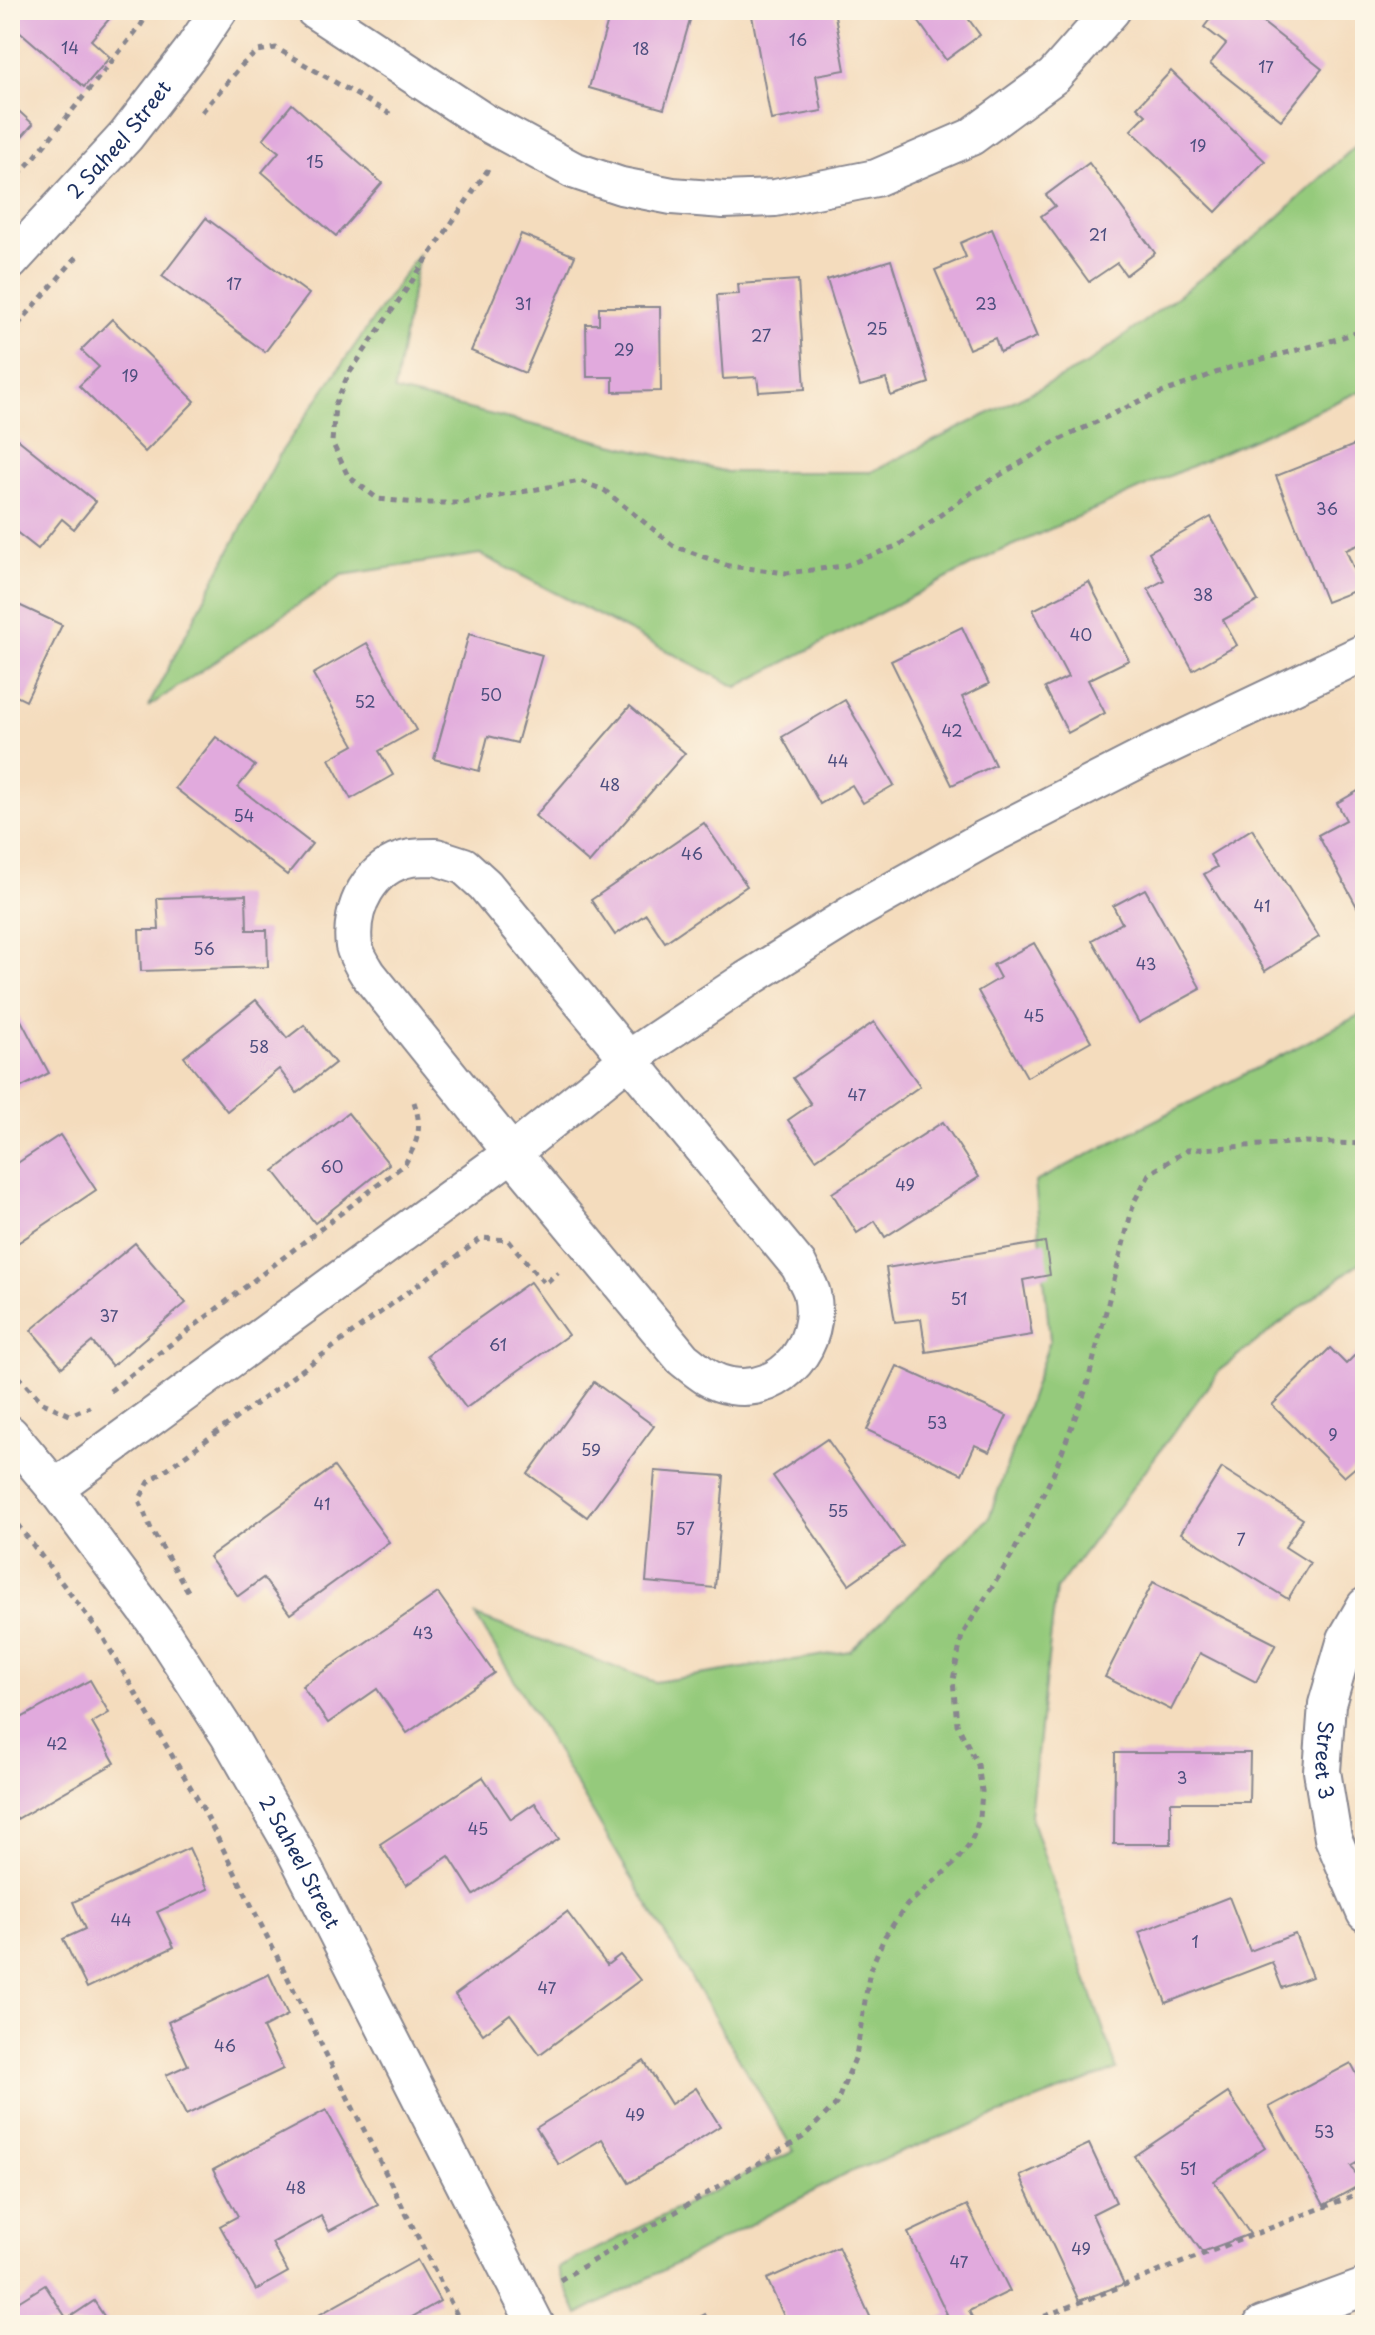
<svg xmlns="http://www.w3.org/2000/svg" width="1375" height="2335" font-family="'Playpen Sans',sans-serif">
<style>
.green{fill:#95ca7b;stroke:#587c6c;stroke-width:2}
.building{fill:#e1aadd}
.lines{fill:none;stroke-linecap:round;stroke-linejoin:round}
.minor-casing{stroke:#88868e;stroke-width:40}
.path{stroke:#88868e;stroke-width:5;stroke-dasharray:6 6;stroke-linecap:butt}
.minor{stroke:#fff;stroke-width:36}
.labels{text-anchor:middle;stroke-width:6;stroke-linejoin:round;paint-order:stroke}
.number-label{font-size:16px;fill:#4c4e7e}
.street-label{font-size:20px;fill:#1b2f5e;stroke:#fcf5e5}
</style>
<rect width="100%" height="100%" fill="#fcf5e5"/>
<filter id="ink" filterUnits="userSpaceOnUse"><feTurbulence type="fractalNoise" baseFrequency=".0125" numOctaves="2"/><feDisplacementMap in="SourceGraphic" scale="16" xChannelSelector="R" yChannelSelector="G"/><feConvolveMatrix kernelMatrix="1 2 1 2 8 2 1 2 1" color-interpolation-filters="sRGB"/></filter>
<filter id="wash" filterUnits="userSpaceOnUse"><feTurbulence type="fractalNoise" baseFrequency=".006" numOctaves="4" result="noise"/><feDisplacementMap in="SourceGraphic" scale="32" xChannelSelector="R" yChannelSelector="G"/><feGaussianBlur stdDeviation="1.8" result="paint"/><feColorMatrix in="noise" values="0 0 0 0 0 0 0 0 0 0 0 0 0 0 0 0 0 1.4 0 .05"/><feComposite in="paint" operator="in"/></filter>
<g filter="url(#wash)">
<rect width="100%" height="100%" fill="#f4dcbd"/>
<!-- green -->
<g class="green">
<polygon points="1365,137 1365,389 994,554 737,687 480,554 342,575 148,707 281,452 419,253 394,391 727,472 871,472 1086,365 1261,233"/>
<polygon points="1365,1012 1365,1258 1220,1370 1056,1590 1030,1815 1117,2069 850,2172 578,2315 558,2268 794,2151 476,1616 655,1682 850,1651 989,1518 1050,1340 1035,1182"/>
</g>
<g id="blocks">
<!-- building -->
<g class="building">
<polygon points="10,10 117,10 91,40 110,57 84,87 10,23"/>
<polygon points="611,10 693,10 664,109 589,88"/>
<polygon points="751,10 834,10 845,70 816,75 822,111 771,120"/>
<polygon points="926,10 962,10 980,35 946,60 916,18"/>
<polygon points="1217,10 1247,10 1322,69 1281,120 1210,64 1226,44 1204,27"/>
<polygon points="1171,71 1265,161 1216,212 1131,130 1146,115 1137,107"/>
<polygon points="10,103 33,124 10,150"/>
<polygon points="292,104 382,183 336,236 262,172 279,152 263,139"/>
<polygon points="1089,163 1155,253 1126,275 1117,263 1089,282 1041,216 1055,206 1046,195"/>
<polygon points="206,218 309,294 265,352 162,276"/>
<polygon points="992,229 1037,337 1000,352 995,338 969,349 935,270 966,257 960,243"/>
<polygon points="521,234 575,256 525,373 471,351"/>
<polygon points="891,260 929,383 891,396 886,379 860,386 827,280"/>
<polygon points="798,280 805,389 759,392 757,377 723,379 717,295 739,294 738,284"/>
<polygon points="599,307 660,307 661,391 613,392 613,377 587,377 586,324 599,324"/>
<polygon points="112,319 195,401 145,452 79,386 99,367 81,350"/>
<polygon points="10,433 96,502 74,529 62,519 38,549 10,527"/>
<polygon points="1357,444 1365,465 1365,542 1346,550 1362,588 1326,602 1276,476"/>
<polygon points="1211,517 1258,601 1223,620 1237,645 1193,670 1148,589 1164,580 1149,552"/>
<polygon points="1089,582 1129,660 1088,680 1105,713 1068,733 1045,688 1068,677 1033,610"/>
<polygon points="10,601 62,625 26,701 10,693"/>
<polygon points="962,627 989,684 962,697 995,765 952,785 891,661"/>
<polygon points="469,634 542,655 517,743 488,736 479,771 434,759"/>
<polygon points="367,643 416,730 379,751 393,775 351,799 329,759 354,745 313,674"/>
<polygon points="845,700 894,785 863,803 852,785 820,804 782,737"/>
<polygon points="630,706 685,753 589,863 535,816"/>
<polygon points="216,737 255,766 238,787 312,844 287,875 175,788"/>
<polygon points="1365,787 1365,915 1362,916 1318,835 1346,820 1337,803"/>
<polygon points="704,823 747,886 665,942 646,914 615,935 591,900"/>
<polygon points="1252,829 1319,937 1265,971 1204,874 1217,867 1210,855"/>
<polygon points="1145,889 1201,989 1139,1023 1092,940 1122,923 1113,906"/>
<polygon points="246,895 247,930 267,930 268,967 141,971 139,930 159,930 157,898"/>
<polygon points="1034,943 1091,1041 1027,1077 978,991 1000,978 993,965"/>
<polygon points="256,1000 287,1038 304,1025 335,1063 297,1093 279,1069 227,1111 184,1057"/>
<polygon points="13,1005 49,1073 10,1093 10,1006"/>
<polygon points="874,1022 920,1086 816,1159 788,1120 811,1104 793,1078"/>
<polygon points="348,1113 389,1164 315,1223 274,1171"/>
<polygon points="943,1122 979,1177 885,1237 875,1221 857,1233 832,1193"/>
<polygon points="60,1135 96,1190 10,1248 10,1168"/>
<polygon points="1045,1242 1050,1275 1023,1280 1032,1335 926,1352 921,1319 895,1322 886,1268"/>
<polygon points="135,1243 186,1303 112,1366 92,1342 62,1367 31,1330"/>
<polygon points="530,1282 568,1335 466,1408 427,1355"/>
<polygon points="1365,1345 1365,1472 1358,1465 1344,1477 1272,1405 1330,1348 1346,1364"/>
<polygon points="897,1366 1007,1416 990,1452 975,1445 962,1474 867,1430"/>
<polygon points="594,1382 654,1426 587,1517 528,1474"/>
<polygon points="827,1439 903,1546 849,1584 773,1476"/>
<polygon points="334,1467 389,1542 290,1614 263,1578 238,1596 209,1557"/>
<polygon points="1222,1468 1303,1519 1285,1547 1310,1563 1288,1599 1181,1533"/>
<polygon points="655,1471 724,1476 715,1588 646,1582"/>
<polygon points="1153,1582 1276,1644 1256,1682 1200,1653 1171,1710 1105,1677"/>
<polygon points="438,1593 494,1673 407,1733 377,1689 328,1723 302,1686"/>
<polygon points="90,1680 109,1713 92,1723 115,1763 10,1823 10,1724"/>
<polygon points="1115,1753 1250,1753 1249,1802 1171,1802 1171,1844 1114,1844"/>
<polygon points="483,1777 511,1819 535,1803 559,1839 474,1895 449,1856 406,1885 380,1844"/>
<polygon points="189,1848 208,1889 157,1912 174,1947 87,1988 63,1939 85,1929 73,1902"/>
<polygon points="1229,1897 1250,1951 1295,1934 1312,1977 1282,1988 1272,1962 1166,2003 1139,1932"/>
<polygon points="567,1912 607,1965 620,1955 640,1980 540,2054 510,2014 483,2034 455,1995"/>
<polygon points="269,1974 288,2015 263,2028 283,2069 186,2115 166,2075 188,2065 168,2022"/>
<polygon points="644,2061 671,2104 696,2088 720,2126 629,2183 602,2139 559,2165 536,2128"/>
<polygon points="1351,2063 1365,2089 1365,2158 1351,2166 1362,2184 1324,2205 1269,2107"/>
<polygon points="1228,2093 1265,2147 1214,2181 1250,2234 1202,2252 1134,2156"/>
<polygon points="326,2110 378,2205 329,2231 321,2216 272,2243 288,2272 256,2290 220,2226 238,2216 213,2170"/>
<polygon points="1089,2144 1116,2202 1092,2214 1124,2284 1079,2301 1020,2176"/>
<polygon points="967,2205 1010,2291 969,2311 976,2325 925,2325 947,2314 908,2233"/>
<polygon points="838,2247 874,2325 788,2325 767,2279"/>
<polygon points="417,2260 440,2301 398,2325 301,2325"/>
<polygon points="45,2285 67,2319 94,2301 110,2325 10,2325 10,2307"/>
<polygon points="705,2314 711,2325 685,2325"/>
</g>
</g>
</g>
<g filter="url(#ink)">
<use href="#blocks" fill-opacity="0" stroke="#88868e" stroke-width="2"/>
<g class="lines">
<defs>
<g id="minor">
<polyline points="314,10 483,121 573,170 621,186 672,196 724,200 775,198 876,178 971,137 1054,76 1112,10"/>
<path id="s1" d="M10 262 126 136 191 52 219 10"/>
<path d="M436 857 464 866 485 885 799 1266C803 1275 810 1285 812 1294 823 1343 783 1395 731 1386 711 1383 698 1371 683 1359L512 1153 368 974C363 966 356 955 354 946 349 908 370 865 411 858 419 857 428 857 436 857Z"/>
<path id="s2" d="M10 1434 55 1488 158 1626 229 1736 294 1849 536 2325"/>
<polyline points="55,1488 512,1153 628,1059 746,980 858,910 984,839 1146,756 1365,652"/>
<path id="s3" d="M1365 1606 1346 1639 1327 1704 1322 1771 1333 1838 1365 1913"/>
<polyline points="1262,2325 1365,2287"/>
</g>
</defs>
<!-- minor casing -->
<use href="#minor" class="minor-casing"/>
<!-- path -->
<g class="path">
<polyline points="202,112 242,65 258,51 276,48 390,114"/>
<polyline points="489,172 487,171 348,375 335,405 332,442 348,476 378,499 416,503 463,503 580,481 604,490 674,546 729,566 787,573 844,566 899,545 975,490 1057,441 1142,400 1232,367 1324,343 1365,330"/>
<polyline points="10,183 34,158 141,25 150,10"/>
<polyline points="10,334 80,253"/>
<polyline points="10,1367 43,1403 70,1415 90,1407"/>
<path d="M110 1391 405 1164C418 1140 423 1129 414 1102"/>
<polyline points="10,1515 101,1634 201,1805 462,2325"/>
<polyline points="188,1591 151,1529 139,1500 149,1482 482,1238 508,1240 545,1284 558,1272"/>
<polyline points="560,2280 803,2137 836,2104 856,2056 870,1970 885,1936 907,1905 955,1863 971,1842 980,1817 982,1791 978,1765 957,1724 953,1680 962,1635 1011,1557 1053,1475 1086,1389 1134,1202 1149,1174 1187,1150 1305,1142 1365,1144"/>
<polyline points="1022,2325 1365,2191"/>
</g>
<!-- minor -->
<use href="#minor" class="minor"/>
</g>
</g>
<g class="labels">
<!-- number labels -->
<g class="number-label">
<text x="798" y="46">16</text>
<text x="70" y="54">14</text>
<text x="641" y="55">18</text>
<text x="1266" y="73">17</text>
<text x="1198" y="152">19</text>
<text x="315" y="168">15</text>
<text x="1098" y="241">21</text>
<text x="234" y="290">17</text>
<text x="523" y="310">31</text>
<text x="986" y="310">23</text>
<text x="877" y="335">25</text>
<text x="761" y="342">27</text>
<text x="624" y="356">29</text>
<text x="130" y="382">19</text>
<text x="1327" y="515">36</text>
<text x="1203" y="601">38</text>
<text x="1081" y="641">40</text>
<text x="491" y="701">50</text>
<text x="365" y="708">52</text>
<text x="952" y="737">42</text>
<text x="838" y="767">44</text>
<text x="610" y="791">48</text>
<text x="244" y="822">54</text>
<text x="692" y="860">46</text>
<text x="1262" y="912">41</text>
<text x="204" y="955">56</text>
<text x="1146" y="970">43</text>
<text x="1034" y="1022">45</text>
<text x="259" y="1053">58</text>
<text x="857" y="1101">47</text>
<text x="332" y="1173">60</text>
<text x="905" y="1191">49</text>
<text x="959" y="1305">51</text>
<text x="109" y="1322">37</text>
<text x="498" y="1351">61</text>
<text x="937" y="1429">53</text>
<text x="1333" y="1441">9</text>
<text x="591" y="1456">59</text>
<text x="322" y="1510">41</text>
<text x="838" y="1517">55</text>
<text x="685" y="1535">57</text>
<text x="1241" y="1546">7</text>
<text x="423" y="1639">43</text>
<text x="57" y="1750">42</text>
<text x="1182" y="1784">3</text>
<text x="478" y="1835">45</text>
<text x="121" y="1926">44</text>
<text x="1195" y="1948">1</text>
<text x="547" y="1994">47</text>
<text x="225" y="2052">46</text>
<text x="635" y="2121">49</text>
<text x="1324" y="2138">53</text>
<text x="1188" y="2175">51</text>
<text x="296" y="2194">48</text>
<text x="1081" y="2255">49</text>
<text x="959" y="2268">47</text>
</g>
<!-- street labels -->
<g class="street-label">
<text dy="7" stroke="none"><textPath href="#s1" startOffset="164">2 Saheel Street</textPath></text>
<text dy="7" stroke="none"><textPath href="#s3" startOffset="162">Street 3</textPath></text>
<text dy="7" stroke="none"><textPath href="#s2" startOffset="518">2 Saheel Street</textPath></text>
</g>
</g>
<!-- margin -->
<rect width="1375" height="2335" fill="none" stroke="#fcf5e5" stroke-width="40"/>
</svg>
